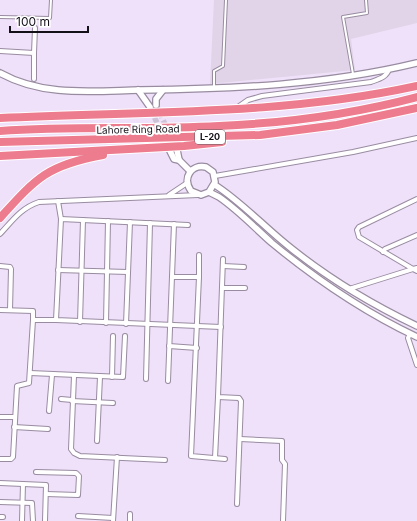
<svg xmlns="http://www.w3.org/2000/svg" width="417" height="521" font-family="Inter,sans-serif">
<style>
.industrial{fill:#e1d4e8}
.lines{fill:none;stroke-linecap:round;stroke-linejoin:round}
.tertiary-tunnel{stroke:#cec2d7;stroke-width:5.5;stroke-dasharray:5.5 3;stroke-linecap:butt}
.service-casing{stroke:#998ca1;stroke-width:4}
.minor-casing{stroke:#998ca1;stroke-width:6}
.tertiary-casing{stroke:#998ca1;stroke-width:8}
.motorway-casing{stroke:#fff;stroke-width:10}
.service{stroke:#fff;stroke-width:2}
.minor{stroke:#fff;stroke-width:4}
.tertiary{stroke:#fff;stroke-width:5.5}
.motorway{stroke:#ed7c8f;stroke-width:8}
.labels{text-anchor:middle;stroke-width:4;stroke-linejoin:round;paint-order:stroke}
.shield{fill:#fff;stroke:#5a585d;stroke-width:1}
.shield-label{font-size:9px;font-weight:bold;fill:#141018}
.street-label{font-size:10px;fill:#141018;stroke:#fff}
</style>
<rect width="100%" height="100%" fill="#efe1f9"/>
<!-- industrial -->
<polygon class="industrial" points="214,0 417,0 417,23 351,39 355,70 210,84"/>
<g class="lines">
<!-- tertiary-tunnel -->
<g class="tertiary-tunnel">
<polyline points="156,105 172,139"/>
<polyline points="151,110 169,149"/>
</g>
<defs>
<g id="service">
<polyline points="0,17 50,18 51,0"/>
<polyline points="353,74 343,17 367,13 366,0"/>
<polyline points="214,87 214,71 223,66 226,0"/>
</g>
<g id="minor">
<polyline points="0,51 34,53 34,79"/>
<polyline points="34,53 35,28"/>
<path d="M238 107 248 100 262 96 371 82C379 79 387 77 389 69"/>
<polyline points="215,176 353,152 417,138"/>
<polyline points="169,195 187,183"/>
<polyline points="417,199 359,227 357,230 359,237 413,269 417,268"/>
<polyline points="58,201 61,219"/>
<polyline points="188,225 61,219 56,320 221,327"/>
<path d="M0 234C13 220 21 208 39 202L198 195"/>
<polyline points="383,252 385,249 417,235"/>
<polyline points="223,259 218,397 239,398 241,401 237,504"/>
<polyline points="0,266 10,267 11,269 10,310"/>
<polyline points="223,266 244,267"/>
<polyline points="58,270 128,272"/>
<polyline points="173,277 199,277 191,456 225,459"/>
<polyline points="199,277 199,255"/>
<polyline points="223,288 245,288"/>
<polyline points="349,289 413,269 417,271"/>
<polyline points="0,310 33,311 33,320 56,320"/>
<polyline points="80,322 83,220"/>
<polyline points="106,323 108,221"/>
<polyline points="126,324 130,222"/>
<polyline points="410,334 408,338 417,365"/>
<polyline points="169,346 197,348"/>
<polyline points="30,373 123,377 125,336"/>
<polyline points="74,376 71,449 74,453 80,456 165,460"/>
<polyline points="112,377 113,336"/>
<polyline points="146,379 150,223"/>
<polyline points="168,381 174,224"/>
<polyline points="61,399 72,400"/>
<polyline points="72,401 113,403"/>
<polyline points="49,411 52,375"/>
<polyline points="0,417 15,417"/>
<polyline points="14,427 48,429"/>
<polyline points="240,439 282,441 282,460 285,464 283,521"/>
<polyline points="97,441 100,377"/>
<polyline points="215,458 218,397"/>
<polyline points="0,459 11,459 13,457 17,386 29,383 33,320"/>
<polyline points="36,472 76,473 79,476 78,495 46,494"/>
<polyline points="0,483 46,485 45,521"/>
<polyline points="0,502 32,503 33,521"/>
<polyline points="78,516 113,518"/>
<polyline points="0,517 3,517"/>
<polyline points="22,521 23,484"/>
<polyline points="113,521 117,457"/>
<polyline points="130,521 130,514"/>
</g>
<g id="tertiary">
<path d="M0 73C43 97 92 91 140 90 233 89 326 85 417 63"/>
<polyline points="138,90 150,107"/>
<polyline points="156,105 156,99 163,90"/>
<polyline points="177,150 179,160"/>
<polyline points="170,151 174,159 179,160 190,171"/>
<path d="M215 185C243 203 266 229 292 249 331 280 373 305 417 326"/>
<path d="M209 192 215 182 213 172 206 167C191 164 182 178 191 191L201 195 209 192 219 197C238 210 254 227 272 243 317 280 364 312 417 337"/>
</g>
<g id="motorway">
<path d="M0 118C139 111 280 116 417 86"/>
<path d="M0 131C73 126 146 130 219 126 285 123 353 114 417 97"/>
<polyline points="0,142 260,135 337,125 417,108"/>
<polyline points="0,156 184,146 222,142"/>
<path d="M0 218C37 177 48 165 103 155"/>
</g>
</defs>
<!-- service casing -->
<use href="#service" class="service-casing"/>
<!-- minor casing -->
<use href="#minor" class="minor-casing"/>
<!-- tertiary casing -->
<use href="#tertiary" class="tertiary-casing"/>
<!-- motorway casing -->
<use href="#motorway" class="motorway-casing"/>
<!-- service -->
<use href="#service" class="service"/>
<!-- minor -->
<use href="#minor" class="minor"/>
<!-- tertiary -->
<use href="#tertiary" class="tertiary"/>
<!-- motorway -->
<use href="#motorway" class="motorway"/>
</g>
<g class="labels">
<!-- shield labels -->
<rect class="shield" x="195" y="130" width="30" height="14" rx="3"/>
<g class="shield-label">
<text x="210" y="140">L-20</text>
</g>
<!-- street labels -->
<g class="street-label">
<text transform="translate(138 129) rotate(-1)" y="4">Lahore Ring Road</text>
</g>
</g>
<!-- scale -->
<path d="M10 26v6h78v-6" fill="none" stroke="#141018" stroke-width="2"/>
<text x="16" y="26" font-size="12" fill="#141018" stroke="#ffffff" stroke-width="3" paint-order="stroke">100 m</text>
</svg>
